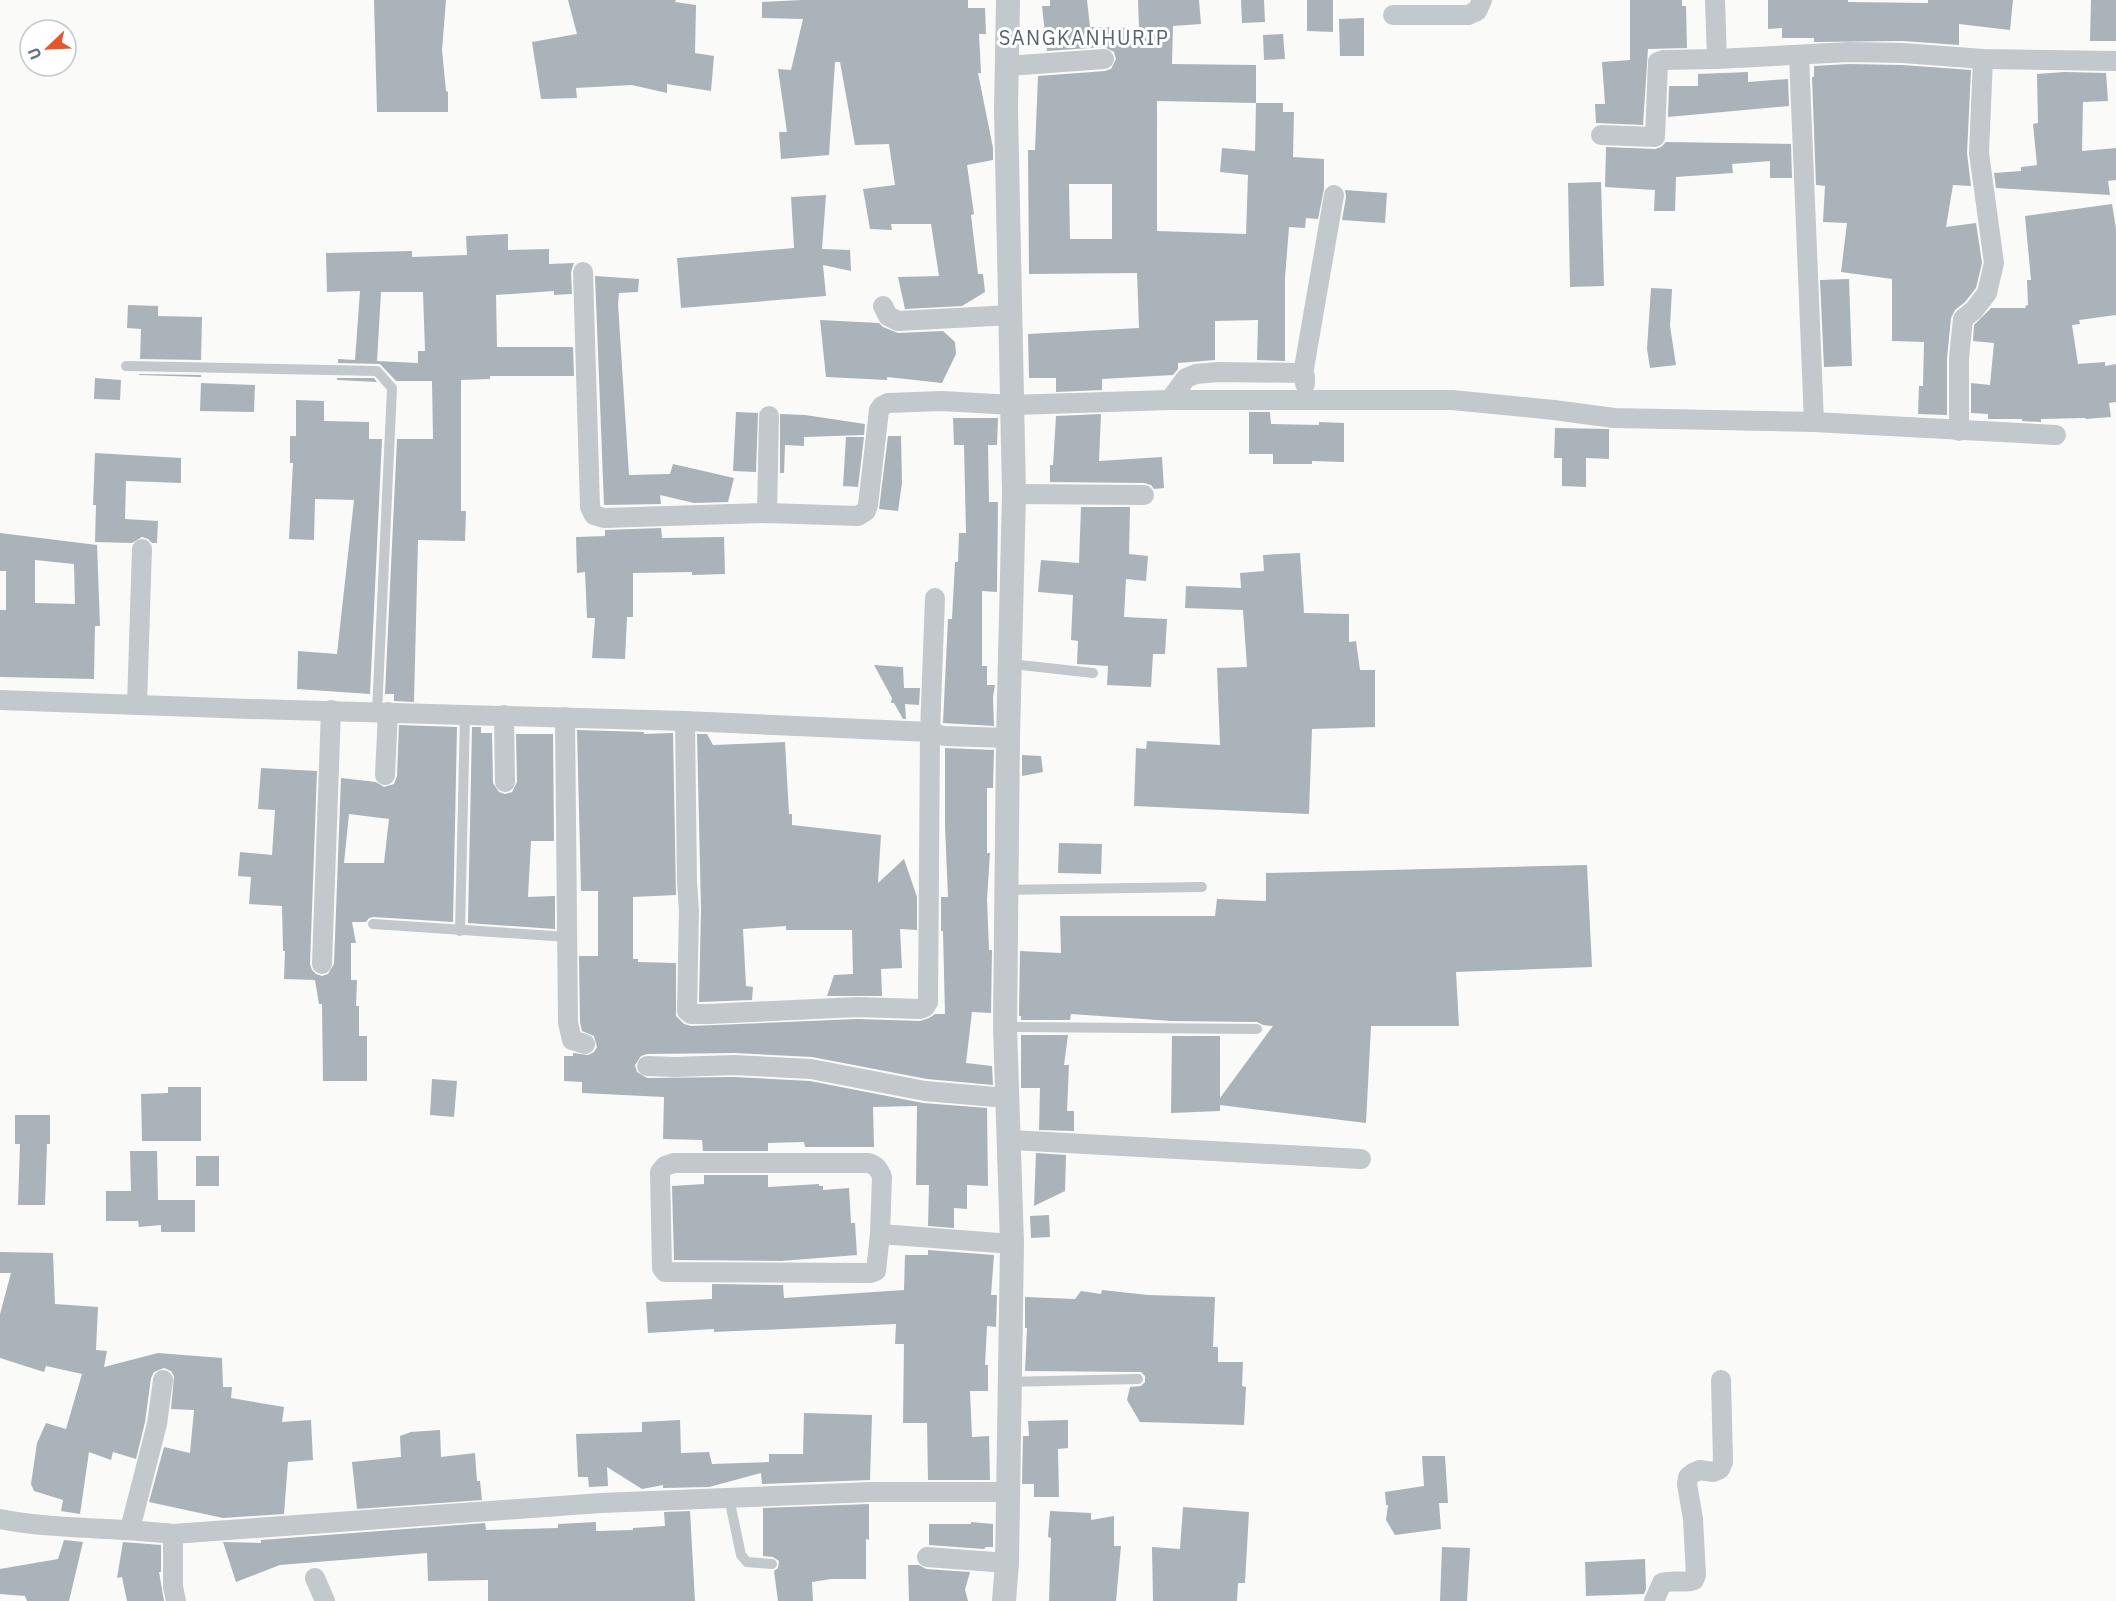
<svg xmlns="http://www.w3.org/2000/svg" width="2116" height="1601" font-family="'IBM Plex Sans',sans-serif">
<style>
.building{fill:#aab3b9;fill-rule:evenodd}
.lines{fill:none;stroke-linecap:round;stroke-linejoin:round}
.service{stroke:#c3c8cc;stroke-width:10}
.minor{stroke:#c3c8cc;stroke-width:20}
.tertiary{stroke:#c3c8cc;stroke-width:24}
.labels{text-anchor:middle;stroke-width:6;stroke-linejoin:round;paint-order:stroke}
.quarter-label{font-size:20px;letter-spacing:1.5px;fill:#57646e;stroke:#fff}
</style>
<rect width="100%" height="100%" fill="#fafaf8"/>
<!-- building -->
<g class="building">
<polygon points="374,0 446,0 442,50 446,91 448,92 448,112 377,112"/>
<polygon points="568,0 676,0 675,2 696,5 695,53 714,56 711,91 667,84 667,93 632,85 576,88 577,98 541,99 532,42 577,34"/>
<polygon points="802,0 968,0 968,8 985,8 986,34 979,34 981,73 978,73 993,148 993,160 967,165 974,214 971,215 978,274 983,274 985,292 962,306 905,309 898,277 939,276 931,224 891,224 892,230 870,229 863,189 895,185 889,144 855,145 840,62 835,62 829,155 781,159 779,132 787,132 778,69 791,70 803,19 762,18 762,2"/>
<path d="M1050 0H1087L1090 27 1139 28 1138 0H1199L1201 24 1173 26 1172 64 1256 65V103H1283V112H1294L1293 157 1324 159V189L1318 219 1306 218 1305 228 1289 227 1285 278V361L1257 360 1258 320 1215 321V360L1178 363V369L1173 375 1102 379V390L1056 392V378H1029L1028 334 1139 328 1137 273 1029 274 1028 150H1035L1038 76 1105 71 1111 69 1116 59 1114 52 1104 47 1047 51 1042 6H1050ZM1157 101 1256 103 1255 151 1222 148 1220 172 1248 175 1246 234 1157 231ZM1069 184H1112V239H1070Z"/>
<polygon points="1241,0 1264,0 1265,22 1242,23"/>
<polygon points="1307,0 1333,0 1333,32 1307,31"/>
<polygon points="1630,0 1682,0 1682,6 1686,6 1687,48 1648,49 1643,125 1596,123 1595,104 1605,104 1602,62 1630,60"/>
<polygon points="1768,0 1848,0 1848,2 1928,3 1928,0 2013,0 2010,30 1959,24 1959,45 1903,41 1814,42 1814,38 1782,38 1782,28 1768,29"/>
<polygon points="2091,0 2116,0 2116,41 2090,41"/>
<polygon points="1364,18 1364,56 1340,56 1339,19"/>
<polygon points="1283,34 1285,59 1264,60 1263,35"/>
<polygon points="1849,64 1902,65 1971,70 1967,153 1971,186 1953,185 1946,227 1976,223 1982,263 1976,288 1965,302 1955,310 1951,318 1947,358 1947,415 1918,414 1919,386 1923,386 1924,342 1892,341 1892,279 1841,272 1847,223 1823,222 1825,186 1816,185 1812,77 1814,77 1814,66"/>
<polygon points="1748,72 1748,82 1788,79 1789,106 1668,117 1669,86 1698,86 1698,74"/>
<polygon points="2064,72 2106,73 2108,101 2083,102 2082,151 2116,148 2116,180 2108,181 2110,195 1996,188 1994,173 2021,171 2021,167 2037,165 2033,124 2038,123 2037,74"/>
<polygon points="1666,142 1791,144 1792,178 1770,178 1770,161 1732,164 1733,173 1676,177 1675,211 1654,211 1655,190 1605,187 1606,147 1655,149 1661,147"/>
<polygon points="1601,182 1604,286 1570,287 1568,183"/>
<polygon points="1345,190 1387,193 1385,223 1342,220 1346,197"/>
<polygon points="826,195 822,249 850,250 851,271 823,265 826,296 681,308 677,258 794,248 791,197"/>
<polygon points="2112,204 2116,229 2116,315 2079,320 2080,324 2072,325 2078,364 2105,362 2105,366 2116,364 2116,402 2109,403 2111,417 2086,419 2085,418 2041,419 2041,422 2022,421 2022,419 1988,419 1988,414 1971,413 1971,383 1990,385 1994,343 1973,341 1974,325 1991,308 2026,308 2025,306 2028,305 2027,280 2031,280 2025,216"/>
<path d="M508 234V250L549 249V264L574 263 571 272 572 294 554 295V291L496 295 497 347H573L574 376H490V379L461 380V511H466L465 541 418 540 414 702 394 701V694H385L397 439H433L432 381H396L380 364 338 363V359L355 360 360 291 327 292 326 253 412 251V257L467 255 466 236ZM381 292H423L425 351H418V363L377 361Z"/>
<polygon points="595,276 639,279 638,292 619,293 618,304 629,475 670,474 673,464 734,478 728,502 694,503 660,495 661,504 604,505"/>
<polygon points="1849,279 1852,366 1824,367 1820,280"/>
<polygon points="1651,288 1672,289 1670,326 1676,365 1650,368 1647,349"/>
<polygon points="128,305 158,306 158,316 202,317 201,360 140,359 141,329 127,328"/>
<polygon points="820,320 879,323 883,327 898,333 943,331 955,342 956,354 942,383 887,377 887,380 826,377"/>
<polygon points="139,374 201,375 201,377 139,375"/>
<polygon points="95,378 121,380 120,400 94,399"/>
<polygon points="337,378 374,378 377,382 337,380"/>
<polygon points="201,383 255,385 254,412 200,411"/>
<polygon points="296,400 324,401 324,421 369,422 369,439 382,439 370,694 297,689 298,651 337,654 354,500 315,499 314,540 289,539 293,463 290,463 290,436 296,436"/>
<polygon points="736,412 758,413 756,472 733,471"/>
<polygon points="1249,412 1270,412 1271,424 1319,425 1319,422 1344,423 1344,462 1312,461 1312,464 1273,464 1273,454 1249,454"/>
<polygon points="780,414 805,415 865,424 864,435 804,437 804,446 785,445 784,473 780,473"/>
<polygon points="1101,414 1099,461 1162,457 1164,488 1154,489 1151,485 1144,483 1050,482 1050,465 1053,465 1056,416"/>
<polygon points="953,418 998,418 997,445 988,445 989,502 998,502 997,592 982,591 982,666 987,666 987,685 995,685 993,697 994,726 943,723 948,619 952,619 955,562 958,562 959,533 966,533 964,445 954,445"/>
<polygon points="1555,428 1609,429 1609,459 1586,458 1586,487 1562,486 1562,458 1554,458"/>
<polygon points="888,436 901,436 902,483 898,511 879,509"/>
<polygon points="846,437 864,437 858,487 843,486"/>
<polygon points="95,453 181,458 181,483 126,481 125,519 158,521 157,543 152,543 148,539 142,537 132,543 95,542 96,505 93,505"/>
<polygon points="1081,507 1130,507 1129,554 1148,556 1146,581 1126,579 1124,617 1167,619 1165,654 1153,654 1151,687 1107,685 1108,666 1077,664 1078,641 1071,640 1073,595 1038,592 1041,560 1079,563"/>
<polygon points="661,528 662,538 724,537 725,574 692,575 692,572 633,573 633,617 627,617 625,659 592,658 595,618 587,618 585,572 577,573 576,537 605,536 605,530"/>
<path d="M0 533 97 545 100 626H95L94 679 0 677V610H6V571H0ZM35 560 74 564 75 604 35 603Z"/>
<polygon points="1300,553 1304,613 1349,614 1349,642 1356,641 1360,670 1375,670 1375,727 1312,729 1309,814 1134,806 1136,748 1146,749 1147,741 1220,745 1217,668 1247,667 1243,610 1185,608 1186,586 1241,588 1240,573 1264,571 1263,555"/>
<polygon points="874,665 903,667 904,688 920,688 919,705 905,704 906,719 903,719 894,703 891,703 892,698"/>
<path d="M399 725 457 727 453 922 374 917 369 918 366 922H352L356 943H351V980H357L356 1006H359V1036H367V1081H323L322 1004H319L315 980 284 979 285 951H283L282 906 249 904 251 877 238 876 240 852 272 855 275 810 258 809 261 768 317 771 310 964 312 970 316 974 322 976 328 974 334 964 341 778 376 782 384 787 394 784 397 776ZM349 814 389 819 384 863H344Z"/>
<polygon points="472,727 481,727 481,733 492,733 493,783 499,792 505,794 512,792 517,782 516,734 553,734 554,841 531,841 528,897 555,896 555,929 468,923"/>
<polygon points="577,730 644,732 644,734 673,733 676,895 633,897 633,959 638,959 638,962 676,963 676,1016 684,1024 691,1026 857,1019 920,1021 929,1018 935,1014 945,1014 943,931 941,931 941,897 948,897 945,826 945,748 994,750 993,788 987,788 987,853 990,853 987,899 989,950 992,950 991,1013 972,1012 966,1063 992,1066 993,1085 927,1079 812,1057 735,1053 647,1054 641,1056 635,1065 637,1072 647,1078 734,1077 810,1081 923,1103 987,1108 988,1186 967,1185 967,1209 954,1208 954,1228 928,1226 929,1185 916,1185 917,1106 873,1107 874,1147 805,1147 804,1142 768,1143 768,1151 703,1151 702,1140 663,1139 664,1097 582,1093 582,1082 564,1081 564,1056 573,1056 573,1053 588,1055 594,1052 597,1047 594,1036 582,1031 580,1022 579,956 598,956 598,891 581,891"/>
<polygon points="697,734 707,734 713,745 785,742 789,814 792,814 792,825 881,835 878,883 904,859 917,897 917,930 900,929 902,968 881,969 882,996 827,996 834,975 853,974 852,930 786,930 786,926 743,929 746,986 753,987 752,1000 699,1002 701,910"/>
<polygon points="1022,755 1041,756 1043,772 1022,776"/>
<polygon points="1059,843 1102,844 1101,874 1058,873"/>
<polygon points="1587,865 1592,967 1456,972 1459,1026 1371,1026 1366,1123 1220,1105 1220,1111 1171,1113 1172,1036 1220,1036 1220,1098 1273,1026 1263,1025 1257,1022 1172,1021 1071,1014 1070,1020 1021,1020 1021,1016 1019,1016 1020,951 1061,953 1060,916 1215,916 1217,899 1266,901 1266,873"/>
<polygon points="1021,1035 1068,1035 1064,1065 1069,1065 1067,1111 1074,1111 1074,1131 1039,1130 1040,1088 1021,1088"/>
<polygon points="432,1079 457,1081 454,1117 430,1115"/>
<polygon points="168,1087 201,1087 201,1141 142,1141 141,1094 168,1093"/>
<polygon points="15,1115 50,1115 50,1144 47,1144 45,1205 18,1205 20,1144 15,1144"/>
<polygon points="130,1151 157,1151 158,1200 195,1200 195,1232 161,1232 161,1225 139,1227 138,1221 106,1221 106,1191 131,1191"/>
<polygon points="1036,1153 1066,1155 1065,1191 1034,1206"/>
<rect x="196" y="1156" width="23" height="30"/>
<polygon points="704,1175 768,1175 768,1187 819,1184 819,1186 823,1186 823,1190 849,1188 851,1223 855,1223 857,1255 781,1261 674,1260 672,1186 704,1184"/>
<polygon points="1049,1215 1050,1237 1031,1238 1030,1216"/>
<polygon points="928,1250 994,1255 991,1295 997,1295 996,1327 987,1326 985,1365 988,1365 988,1391 970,1391 972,1437 989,1436 990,1480 928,1480 927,1423 903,1423 904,1344 895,1344 896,1324 714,1332 714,1329 648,1333 646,1302 712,1299 712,1284 783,1285 784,1298 904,1290 905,1255 928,1255"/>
<polygon points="0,1252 53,1253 55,1304 98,1307 96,1350 107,1351 104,1367 158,1353 222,1358 223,1387 232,1387 231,1398 284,1407 282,1422 311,1420 313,1460 288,1462 284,1514 223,1518 149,1502 164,1447 190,1453 194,1410 171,1409 174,1376 171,1371 164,1368 154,1372 151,1378 145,1422 136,1459 113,1452 111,1460 89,1452 80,1514 61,1511 63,1500 34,1491 31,1484 37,1443 46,1423 66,1429 82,1374 46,1366 44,1372 0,1358 0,1314 11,1273 0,1273"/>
<polygon points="1102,1290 1148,1295 1215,1297 1213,1347 1218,1347 1218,1362 1243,1362 1242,1386 1246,1387 1244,1425 1140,1422 1127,1400 1130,1387 1141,1386 1145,1382 1145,1376 1141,1372 1025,1371 1027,1328 1025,1328 1025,1297 1075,1299 1081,1291 1101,1294"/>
<polygon points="804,1413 872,1415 870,1480 762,1484 761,1473 709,1487 663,1488 663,1485 642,1489 607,1467 608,1486 589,1487 588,1477 578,1477 576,1434 642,1432 642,1422 680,1420 681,1453 709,1452 712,1464 769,1462 769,1454 803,1454"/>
<polygon points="1068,1420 1068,1448 1058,1449 1059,1497 1034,1497 1034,1484 1022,1484 1023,1436 1029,1436 1028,1421"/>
<polygon points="440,1430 441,1457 475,1453 477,1481 480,1481 482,1500 357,1509 352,1462 401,1457 400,1436 411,1432"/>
<polygon points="1422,1456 1445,1456 1448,1503 1439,1503 1441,1529 1395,1535 1386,1520 1388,1505 1386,1505 1385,1492 1424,1486"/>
<polygon points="869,1504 869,1540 866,1539 866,1579 831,1579 812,1582 813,1601 778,1601 774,1571 778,1568 779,1561 773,1557 763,1556 763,1508"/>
<polygon points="1183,1507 1249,1512 1245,1583 1238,1583 1237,1601 1153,1601 1152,1547 1180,1549"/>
<polygon points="690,1511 695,1601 488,1601 488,1580 428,1581 427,1553 280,1565 236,1582 223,1542 261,1543 261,1540 485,1523 486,1530 558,1528 558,1524 596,1522 596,1531 633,1530 633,1528 665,1526 664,1512"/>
<polygon points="1050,1511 1091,1513 1091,1520 1114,1516 1114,1546 1121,1546 1116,1601 1049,1601 1051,1538 1048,1537"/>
<polygon points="971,1522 993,1524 993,1547 986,1547 984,1549 929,1545 929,1524 971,1524"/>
<polygon points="64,1540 83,1542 69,1601 27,1601 25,1596 0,1594 0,1569 58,1559"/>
<polygon points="123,1542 161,1545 161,1572 159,1572 164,1601 127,1601 122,1577 117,1578"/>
<polygon points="1442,1547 1470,1548 1467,1601 1440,1601"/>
<polygon points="1645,1559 1646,1589 1644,1594 1586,1596 1585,1562"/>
<polygon points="908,1565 919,1565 926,1569 970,1572 965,1590 968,1601 909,1601"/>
</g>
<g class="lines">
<!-- service -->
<g class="service">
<polyline points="126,366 377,371 392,388 377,712"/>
<polyline points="1011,664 1093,673"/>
<polyline points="1007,890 1202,887"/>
<polyline points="373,924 568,937"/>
<polyline points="460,931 465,714"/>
<polyline points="1005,1027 1257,1029"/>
<polyline points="1010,1382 1138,1379"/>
<polyline points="729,1498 741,1555 747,1562 772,1564"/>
</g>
<!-- minor -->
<g class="minor">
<polyline points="1715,0 1717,59 1849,52 1903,53 1983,59 2116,61"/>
<polyline points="1393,15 1468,15 1477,11 1482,0"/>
<polyline points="1799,55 1814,422"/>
<polyline points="1007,66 1104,59"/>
<polyline points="1601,135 1655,137 1658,62 1663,60 1717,59"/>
<polyline points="583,272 590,507 594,515 604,518 767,513 858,516 866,511 868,505 879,410 882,406 888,403 942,401 1012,405 1170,400 1452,400 1554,410 1614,418 1814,422 2056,435"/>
<polyline points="883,306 888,316 898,321 1012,315"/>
<polyline points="1303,374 1334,195"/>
<polyline points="1170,400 1186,378 1196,374 1218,372 1302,373 1305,376 1305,384"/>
<polyline points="1959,431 1959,358 1963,319 1974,310 1987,293 1994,263 1979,153 1983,59"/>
<polyline points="1014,494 1144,495"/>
<polyline points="767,513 769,416"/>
<polyline points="0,700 250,709 685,721 930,732 944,736 1008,738"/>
<polyline points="137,705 142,549"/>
<polyline points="504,715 505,782"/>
<polyline points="565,717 568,1023 572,1040 585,1044"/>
<polyline points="685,721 687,882 689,910 687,1011 691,1014 708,1014 857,1007 920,1009 925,1007 928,1002 930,732 935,598"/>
<polyline points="385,775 388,712"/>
<polyline points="322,964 331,710"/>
<polyline points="647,1066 675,1067 734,1065 811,1069 925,1091 1007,1098"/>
<polyline points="1010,1140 1361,1159"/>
<path d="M674 1163H868C876 1165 879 1169 882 1177L880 1234 876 1271 870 1273 665 1272 662 1268 660 1172 665 1166Z"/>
<polyline points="880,1234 1012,1244"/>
<path d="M0 1519C57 1530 115 1527 173 1534L601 1503 872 1492H1007"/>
<polyline points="130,1529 157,1424 163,1380"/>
<polyline points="173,1534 173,1587 176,1601"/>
<polyline points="927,1557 1007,1563"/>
<polyline points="315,1578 325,1601"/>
<path d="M1654 1601 1662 1583C1673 1579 1683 1584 1694 1580L1696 1575 1693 1519 1687 1484 1688 1477 1693 1473 1700 1470 1713 1472 1720 1469 1723 1462 1721 1380"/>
</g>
<!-- tertiary -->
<polyline class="tertiary" points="1004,1601 1007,1563 1012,1244 1005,1027 1008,738 1014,494 1006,109 1008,0"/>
</g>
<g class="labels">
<!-- quarter labels -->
<g class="quarter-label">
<text x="1084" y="45">SANGKANHURIP</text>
</g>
</g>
<!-- north arrow -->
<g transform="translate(48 48) rotate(247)"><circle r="28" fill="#ffffff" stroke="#c1c8cd" stroke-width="1.5"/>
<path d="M0-4.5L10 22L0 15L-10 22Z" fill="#e4572e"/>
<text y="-9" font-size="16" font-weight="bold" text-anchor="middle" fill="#657683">U</text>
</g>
</svg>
